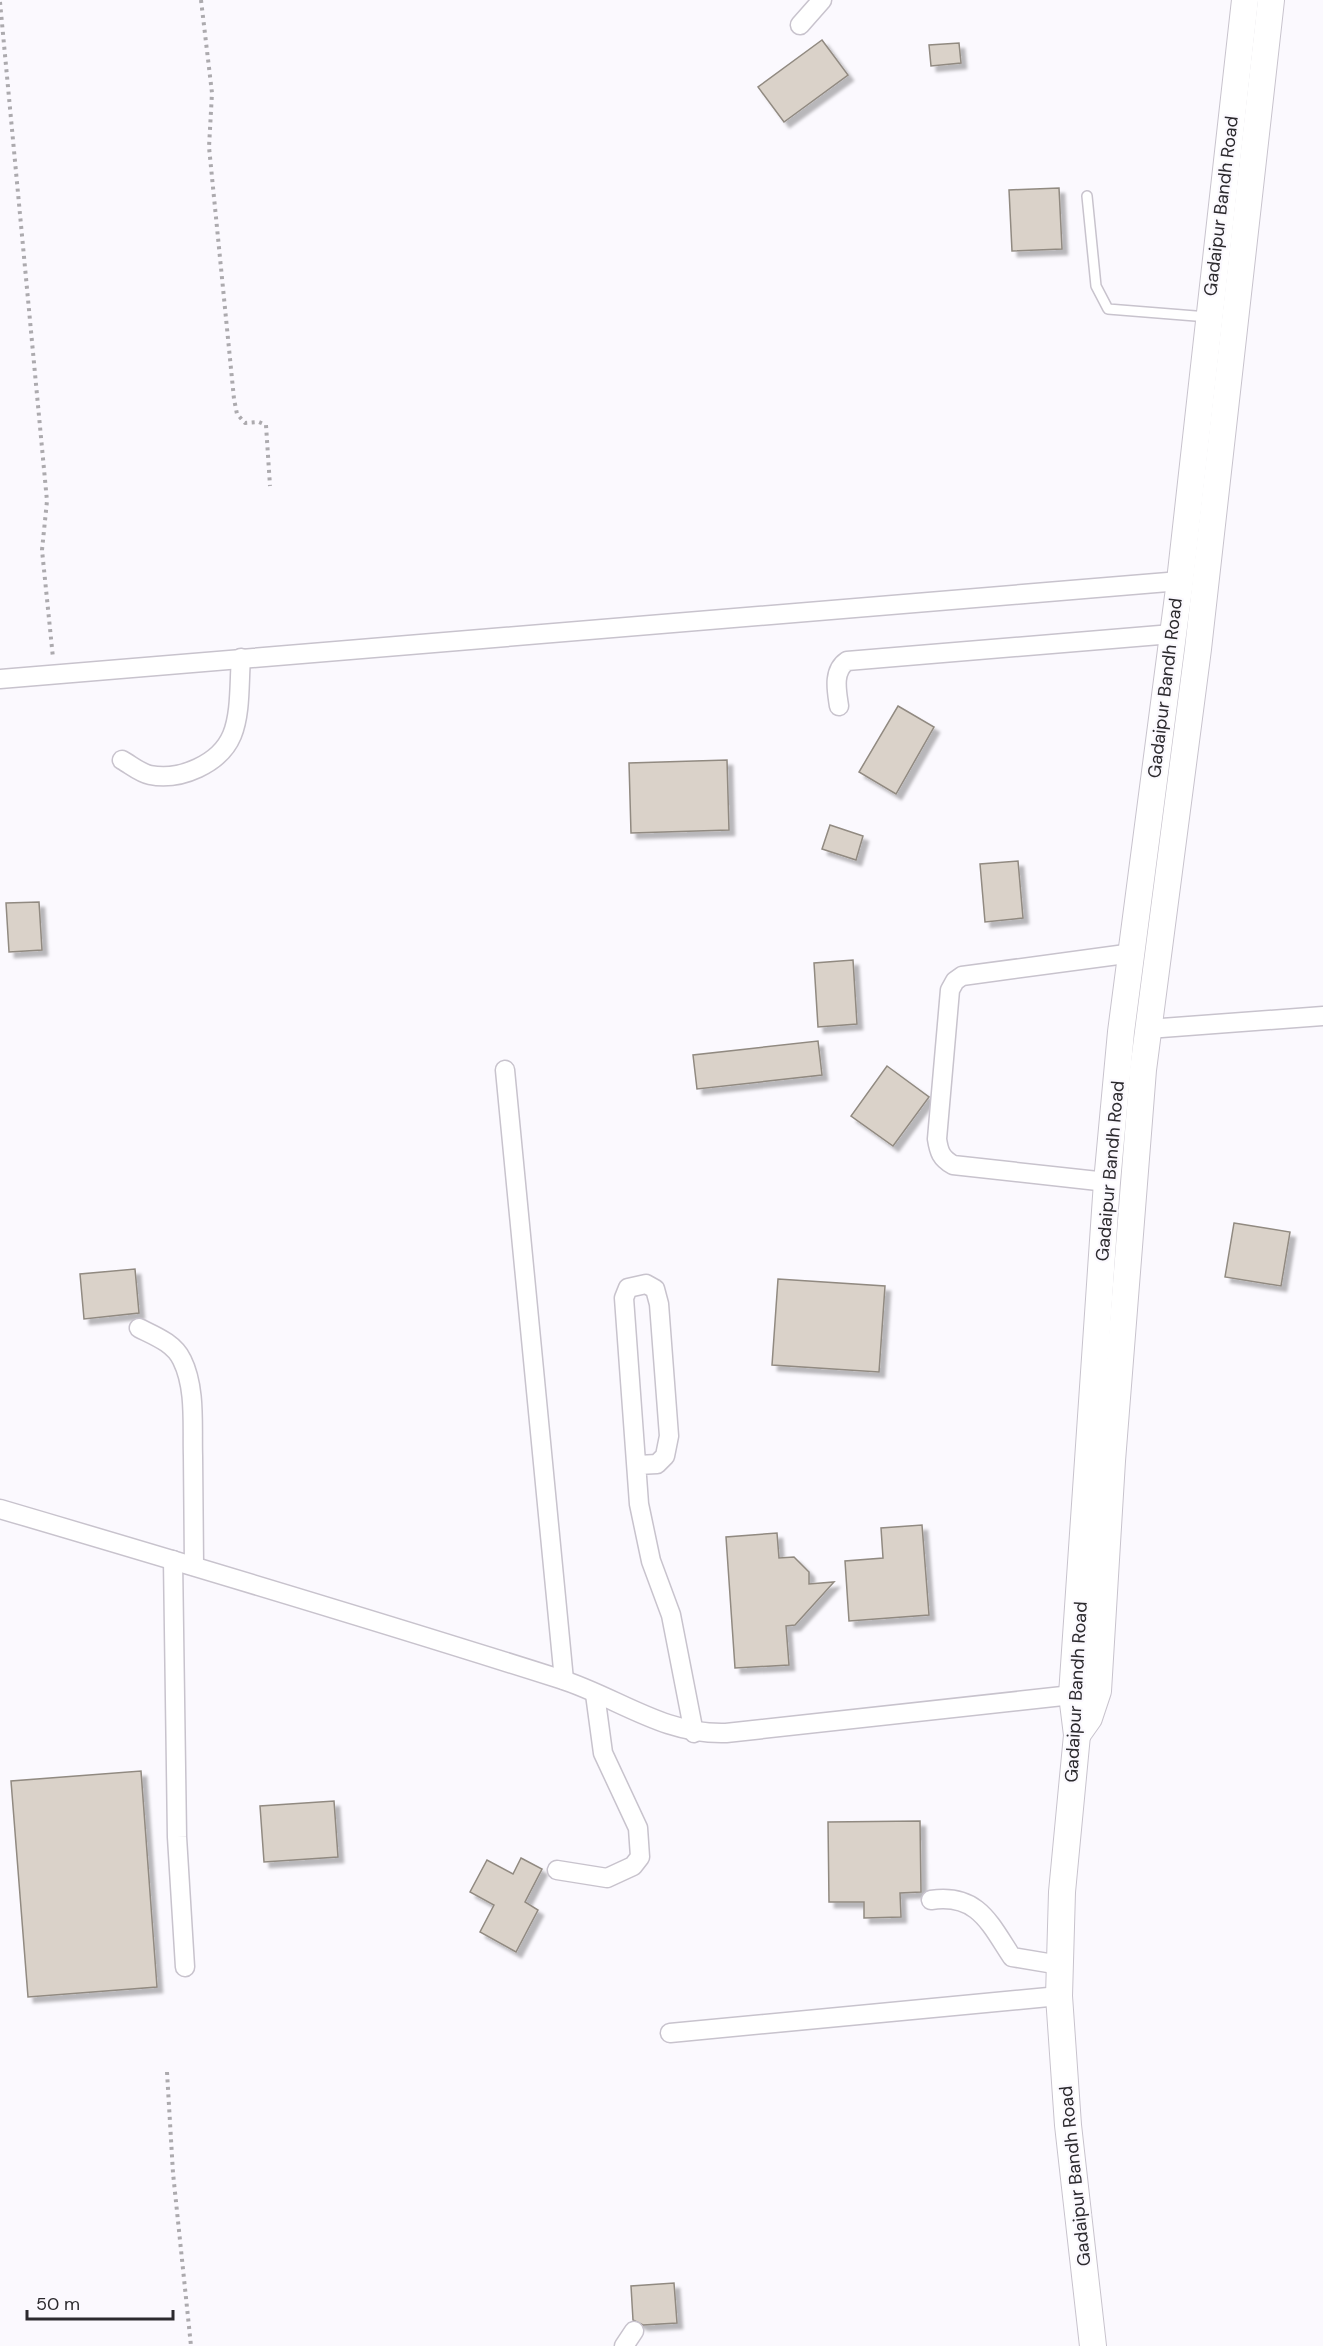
<svg xmlns="http://www.w3.org/2000/svg" width="1323" height="2346" font-family="'DM Sans',sans-serif">
<style>
.building{fill:#dad2c9;stroke:#918a81;stroke-width:1.5;filter:url(#shadow)}
.lines{fill:none;stroke-linecap:round;stroke-linejoin:round}
.lane-casing{stroke:#c8c3cd;stroke-width:12}
.street-casing{stroke:#c8c3cd;stroke-width:21}
.secondary-casing{stroke:#c8c3cd;stroke-width:28}
.path{stroke:#acaaae;stroke-width:4;stroke-dasharray:3 4.5;stroke-linecap:butt}
.lane{stroke:#fff;stroke-width:9}
.street{stroke:#fff;stroke-width:18}
.secondary{stroke:#fff;stroke-width:26}
.labels{text-anchor:middle;stroke-width:4.5;stroke-linejoin:round;paint-order:stroke}
.street-label{font-size:18px;fill:#2c2a2e;stroke:#fbf9fe}
</style>
<defs>
<filter id="shadow"><feDropShadow dx="5.5" dy="5.5" stdDeviation="1.5" flood-color="#0004"/></filter>
</defs>
<rect width="100%" height="100%" fill="#fbf9fe"/>
<!-- building -->
<g class="building">
<polygon points="822,40 848,75 784,122 758,87"/>
<polygon points="959,43 961,63 931,66 929,45"/>
<polygon points="1059,188 1062,249 1012,251 1009,190"/>
<polygon points="898,706 934,727 896,794 859,772"/>
<polygon points="727,760 729,830 631,833 629,763"/>
<polygon points="830,825 863,836 856,860 822,849"/>
<polygon points="1018,861 1023,918 985,922 980,864"/>
<polygon points="39,902 42,950 9,952 6,903"/>
<polygon points="853,960 857,1024 818,1027 814,963"/>
<polygon points="818,1041 822,1075 697,1089 693,1055"/>
<polygon points="887,1066 929,1097 893,1146 851,1116"/>
<polygon points="1234,1223 1290,1232 1281,1286 1225,1277"/>
<polygon points="135,1269 139,1313 84,1319 80,1274"/>
<polygon points="778,1279 885,1286 879,1372 772,1365"/>
<polygon points="922,1525 929,1615 849,1621 845,1561 883,1558 881,1528"/>
<polygon points="777,1533 779,1558 794,1557 809,1572 809,1584 834,1582 795,1625 786,1626 789,1665 735,1668 726,1537"/>
<polygon points="141,1771 157,1987 28,1997 11,1781"/>
<polygon points="334,1801 338,1857 264,1862 260,1806"/>
<polygon points="920,1821 921,1892 900,1893 901,1917 864,1918 864,1902 829,1902 828,1822"/>
<polygon points="521,1858 542,1869 525,1902 538,1910 516,1952 480,1932 494,1905 470,1892 487,1860 513,1874"/>
<polygon points="674,2283 677,2323 643,2325 633,2320 631,2286"/>
</g>
<g class="lines">
<defs>
<polyline id="lane" points="1087,196 1096,286 1108,309 1208,317"/>
<g id="street">
<polyline points="800,25 822,0"/>
<polyline points="0,679 1180,581"/>
<path d="M839 706C837 692 832 671 847 661L1172 634"/>
<path d="M122 760C131 765 140 773 150 775 180 781 220 764 232 735 241 713 239 682 241 658"/>
<polyline points="1148,1029 1323,1016"/>
<polyline points="505,1070 564,1680"/>
<path d="M1107 1182 953 1165C941 1158 939 1152 937 1139L950 990 955 981 962 976 1133 953"/>
<path d="M139 1328C155 1336 174 1343 182 1360 196 1388 192 1426 193 1456 193 1493 194 1529 194 1566"/>
<polyline points="638,1465 657,1464 665,1456 669,1436 659,1304 655,1289 646,1284 628,1288 624,1298 639,1504 651,1561 671,1615 694,1733"/>
<path d="M0 1509C187 1564 374 1620 560 1679 617 1697 663 1735 726 1733L1072 1695"/>
<polyline points="173,1560 177,1837 185,1967"/>
<polyline points="557,1870 607,1878 633,1866 640,1857 638,1828 603,1753 595,1694"/>
<path d="M931 1900C978 1893 990 1924 1012 1957L1060 1965"/>
<polyline points="670,2033 1059,1996"/>
<polyline points="624,2346 634,2331"/>
</g>
<g id="secondary">
<polyline points="1077,1735 1089,1718 1098,1691 1112,1461 1143,1070 1198,649 1271,0"/>
<polyline points="1093,2346 1068,2125 1059,1996 1062,1892 1077,1735 1072,1695 1107,1182 1121,1032 1180,581 1245,0"/>
</g>
</defs>
<!-- lane casing -->
<use href="#lane" class="lane-casing"/>
<!-- street casing -->
<use href="#street" class="street-casing"/>
<!-- secondary casing -->
<use href="#secondary" class="secondary-casing"/>
<!-- path -->
<g class="path">
<polyline points="201,0 212,93 209,147 234,399 237,414 245,423 259,422 266,425 270,486"/>
<polyline points="0,2 47,501 42,550 53,658"/>
<polyline points="167,2072 173,2173 191,2346"/>
</g>
<!-- lane -->
<use href="#lane" class="lane"/>
<!-- street -->
<use href="#street" class="street"/>
<!-- secondary -->
<use href="#secondary" class="secondary"/>
</g>
<g class="labels">
<!-- street labels -->
<g class="street-label">
<text transform="translate(1221 206) rotate(-83)" y="6">Gadaipur Bandh Road</text>
<text transform="translate(1165 688) rotate(-83)" y="6">Gadaipur Bandh Road</text>
<text transform="translate(1110 1171) rotate(-85)" y="6">Gadaipur Bandh Road</text>
<text transform="translate(1076 1692) rotate(-87)" y="6">Gadaipur Bandh Road</text>
<text transform="translate(1075 2176) rotate(-96)" y="6">Gadaipur Bandh Road</text>
</g>
</g>
<!-- scale -->
<path d="M27 2310v9h146v-9" fill="none" stroke="#2c2a2e" stroke-width="3"/>
<text x="36" y="2310" font-size="18" fill="#2c2a2e" stroke="#fbf9fe" stroke-width="4.5" paint-order="stroke">50 m</text>
</svg>
